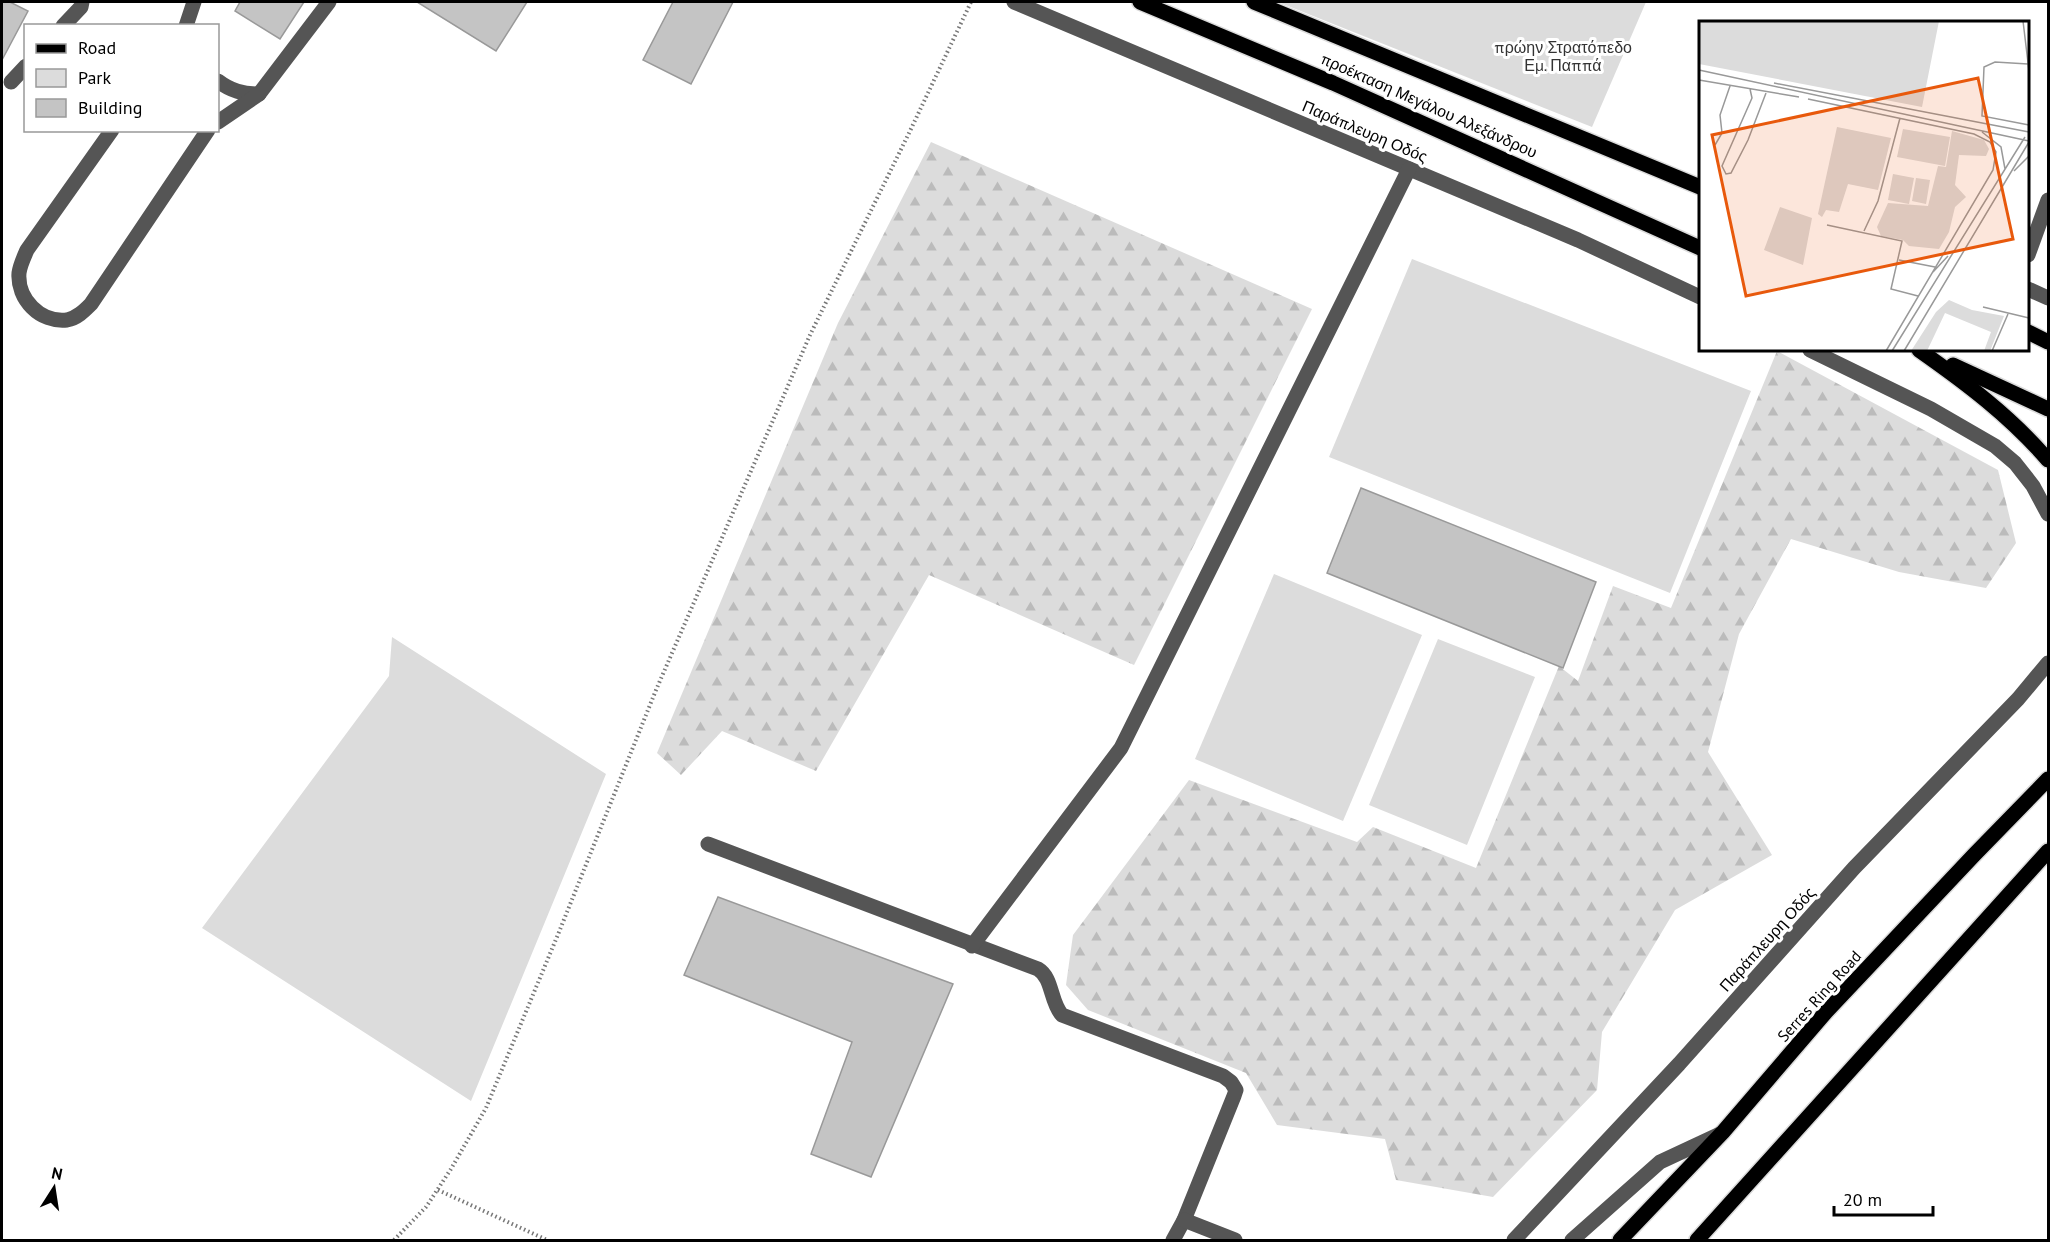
<svg xmlns="http://www.w3.org/2000/svg" width="2050" height="1242" font-family="'PT Sans',sans-serif">
<style>
.green{fill:#dcdcdc}
.forest{fill:url(#forest-firs)}
.building{fill:#c4c4c4;stroke:#999;stroke-width:1.5}
.lines{fill:none;stroke-linecap:round;stroke-linejoin:round}
.major-casing{stroke:#dbdbdb;stroke-width:18}
.path{stroke:#777;stroke-width:4;stroke-dasharray:1.5 3;stroke-linecap:butt}
.minor{stroke:#555;stroke-width:15}
.major{stroke:#000;stroke-width:15}
.labels{text-anchor:middle;stroke-width:6;stroke-linejoin:round;paint-order:stroke}
.park-label{font-size:16px;fill:#333;stroke:#fff}
.street-label{font-size:16px;fill:#000;stroke:#fff}
.inset-road{fill:none;stroke:#999;stroke-width:1.5}
.view{fill:#e8590c;fill-opacity:0.15;stroke:#e8590c;stroke-width:3}
.inset-edge{fill:none;stroke:#000;stroke-width:3}
</style>
<defs>
<pattern id="forest-firs" width="22" height="20" patternUnits="userSpaceOnUse" patternTransform="scale(1.5)"><rect width="22" height="20" fill="#dcdcdc"/><path d="M5 1l3.5 6h-7zM16 11l3.5 6h-7z" fill="#bbb"/></pattern>
</defs>
<rect width="100%" height="100%" fill="#fff"/>
<!-- green -->
<g class="green">
<polygon points="1278,2 1646,2 1592,127"/>
<polygon points="1412,259 1751,391 1670,593 1329,457"/>
<polygon points="1274,574 1422,635 1343,821 1195,759"/>
<polygon points="392,637 606,774 471,1101 202,928 389,676"/>
<polygon points="1438,639 1535,677 1467,845 1369,805"/>
</g>
<!-- forest -->
<g class="forest">
<polygon points="931,142 1312,309 1134,665 929,575 816,771 722,731 681,775 657,753 838,323"/>
<polygon points="1777,351 1998,470 2016,543 1986,588 1899,572 1791,539 1739,634 1708,752 1772,855 1675,910 1602,1032 1597,1090 1493,1197 1396,1180 1385,1139 1277,1125 1246,1073 1088,1010 1066,985 1073,935 1189,780 1357,842 1373,827 1476,868 1559,666 1578,681 1613,586 1671,608"/>
</g>
<!-- building -->
<g class="building">
<polygon points="2,2 10,2 28,11 2,60"/>
<polygon points="240,2 304,2 280,39 235,11"/>
<polygon points="417,2 527,2 496,51"/>
<polygon points="673,2 733,2 691,84 643,60"/>
<polygon points="1361,488 1596,582 1563,668 1327,573"/>
<polygon points="718,897 953,984 871,1177 811,1154 852,1042 684,975"/>
</g>
<g class="lines">
<defs>
<g id="major">
<polyline points="1140,2 1333,83 1700,248"/>
<polyline points="1254,2 1700,187"/>
<polyline points="2028,332 2048,342"/>
<path d="M1919 350C1966 383 2010 416 2048 460"/>
<polyline points="1953,365 2048,409"/>
<polyline points="1620,1240 1723,1132 1825,1013 1974,855 2048,779"/>
<polyline points="1697,1240 2048,851"/>
</g>
</defs>
<!-- major casing -->
<use href="#major" class="major-casing"/>
<!-- path -->
<g class="path">
<polyline points="438,1190 547,1240"/>
<polyline points="394,1240 426,1207 451,1169 486,1108 559,932 656,690 810,335 910,131 971,2"/>
</g>
<!-- minor -->
<g class="minor">
<polyline points="1014,2 1578,240 1700,297"/>
<polyline points="63,26 81,7 82,2"/>
<polyline points="186,26 194,2"/>
<path d="M218 81C231 91 243 94 259 94"/>
<polyline points="11,82 26,66"/>
<polyline points="218,122 259,94 329,2"/>
<path d="M112 130 27 250C24 257 20 265 19 273 17 299 40 323 67 320 77 318 84 311 91 304L208 130"/>
<polyline points="2028,255 2048,200"/>
<polyline points="2028,289 2048,298"/>
<polyline points="1810,350 1931,409 1995,446 2015,463 2033,486 2048,514"/>
<path d="M708 844 1038 969C1053 978 1050 1002 1062 1015L1223 1076 1231 1082 1236 1090 1234 1096 1184 1220 1173 1240"/>
<polyline points="972,946 1121,748 1409,169"/>
<polyline points="1184,1220 1235,1240"/>
<polyline points="1514,1240 1679,1064 1854,868 2018,699 2048,663"/>
<polyline points="1572,1240 1660,1162 1720,1134"/>
</g>
<!-- major -->
<use href="#major" class="major"/>
</g>
<g class="labels">
<!-- park labels -->
<g class="park-label">
<text x="1563" y="53">πρώην Στρατόπεδο<tspan x="1563" dy="18">Εμ. Παππά</tspan></text>
</g>
<!-- street labels -->
<g class="street-label">
<text transform="translate(1429 105) rotate(24)" y="6">προέκταση Μεγάλου Αλεξάνδρου</text>
<text transform="translate(1365 131) rotate(23)" y="6">Παράπλευρη Οδός</text>
<text transform="translate(1767 939) rotate(-48)" y="6">Παράπλευρη Οδός</text>
<text transform="translate(1819 996) rotate(-48)" y="6">Serres Ring Road</text>
</g>
</g>
<!-- overview -->
<g transform="translate(1699 21)">
<rect width="330" height="330" fill="#fff"/>
<path d="M0 0H240L223 86 0 43ZM204 108 251 116 246 145 198 136ZM194 153 215 157 210 183 189 179ZM217 157 231 159 227 183 213 180ZM81 186 113 197 104 244 65 229ZM250 279 273 289 305 295 291 330H285L292 311 246 292 228 330H212L237 291Z" fill="#dcdcdc"/>
<path d="M138 106 192 117 179 169 149 163 140 191 127 189 123 196 119 193ZM253 110 285 119 290 128 287 135 260 134 256 164 267 176 256 186 250 211 240 228 210 225 204 219 182 215 178 206 189 182 229 185 239 145 247 146Z" fill="#dcdcdc"/>
<path class="inset-road" d="M324 0 330 50M329 43 296 41 285 46 283 95 330 104M0 49 330 120M0 59 100 76M75 62 330 111M51 68 53 77 23 145 27 153 32 152 49 119 67 72M109 78 275 113 291 121 297 131 294 149 187 330M283 111 302 126 306 148M16 124 23 112 21 94 31 65M315 150 330 135M128 204 203 220 192 268 219 275M165 210 179 180 201 97M200 239 236 246M234 251 249 235M284 286 330 297M193 330 326 116M205 330 330 121M293 330 309 293"/>
<path class="view" d="M279 57 314 218 47 275 13 114Z"/>
<rect width="330" height="330" class="inset-edge"/>
</g>
<!-- border -->
<rect width="2050" height="1242" fill="none" stroke="#000000" stroke-width="6"/>
<!-- legend -->
<rect x="24" y="24" width="195" height="108" fill="#ffffff" stroke="#999999" stroke-width="1.5"/>
<rect x="36" y="44" width="30" height="9" fill="#000000" stroke="#999999" stroke-width="1.5"/>
<text x="78" y="54" font-size="18" fill="#000000">Road</text>
<rect x="36" y="69" width="30" height="18" fill="#dcdcdc" stroke="#999999" stroke-width="1.5"/>
<text x="78" y="84" font-size="18" fill="#000000">Park</text>
<rect x="36" y="99" width="30" height="18" fill="#c4c4c4" stroke="#999999" stroke-width="1.5"/>
<text x="78" y="114" font-size="18" fill="#000000">Building</text>
<!-- north arrow -->
<g transform="translate(54 1188) rotate(12)" stroke="#ffffff" stroke-width="4.5" paint-order="stroke">
<path d="M0-4.5L10 22L0 15L-10 22Z" fill="#000000"/>
<text y="-9" font-size="16" font-weight="bold" text-anchor="middle" fill="#000000">N</text>
</g>
<!-- scale -->
<path d="M1834 1206v9h99v-9" fill="none" stroke="#000000" stroke-width="3"/>
<text x="1843" y="1206" font-size="18" fill="#000000" stroke="#ffffff" stroke-width="4.5" paint-order="stroke">20 m</text>
</svg>
